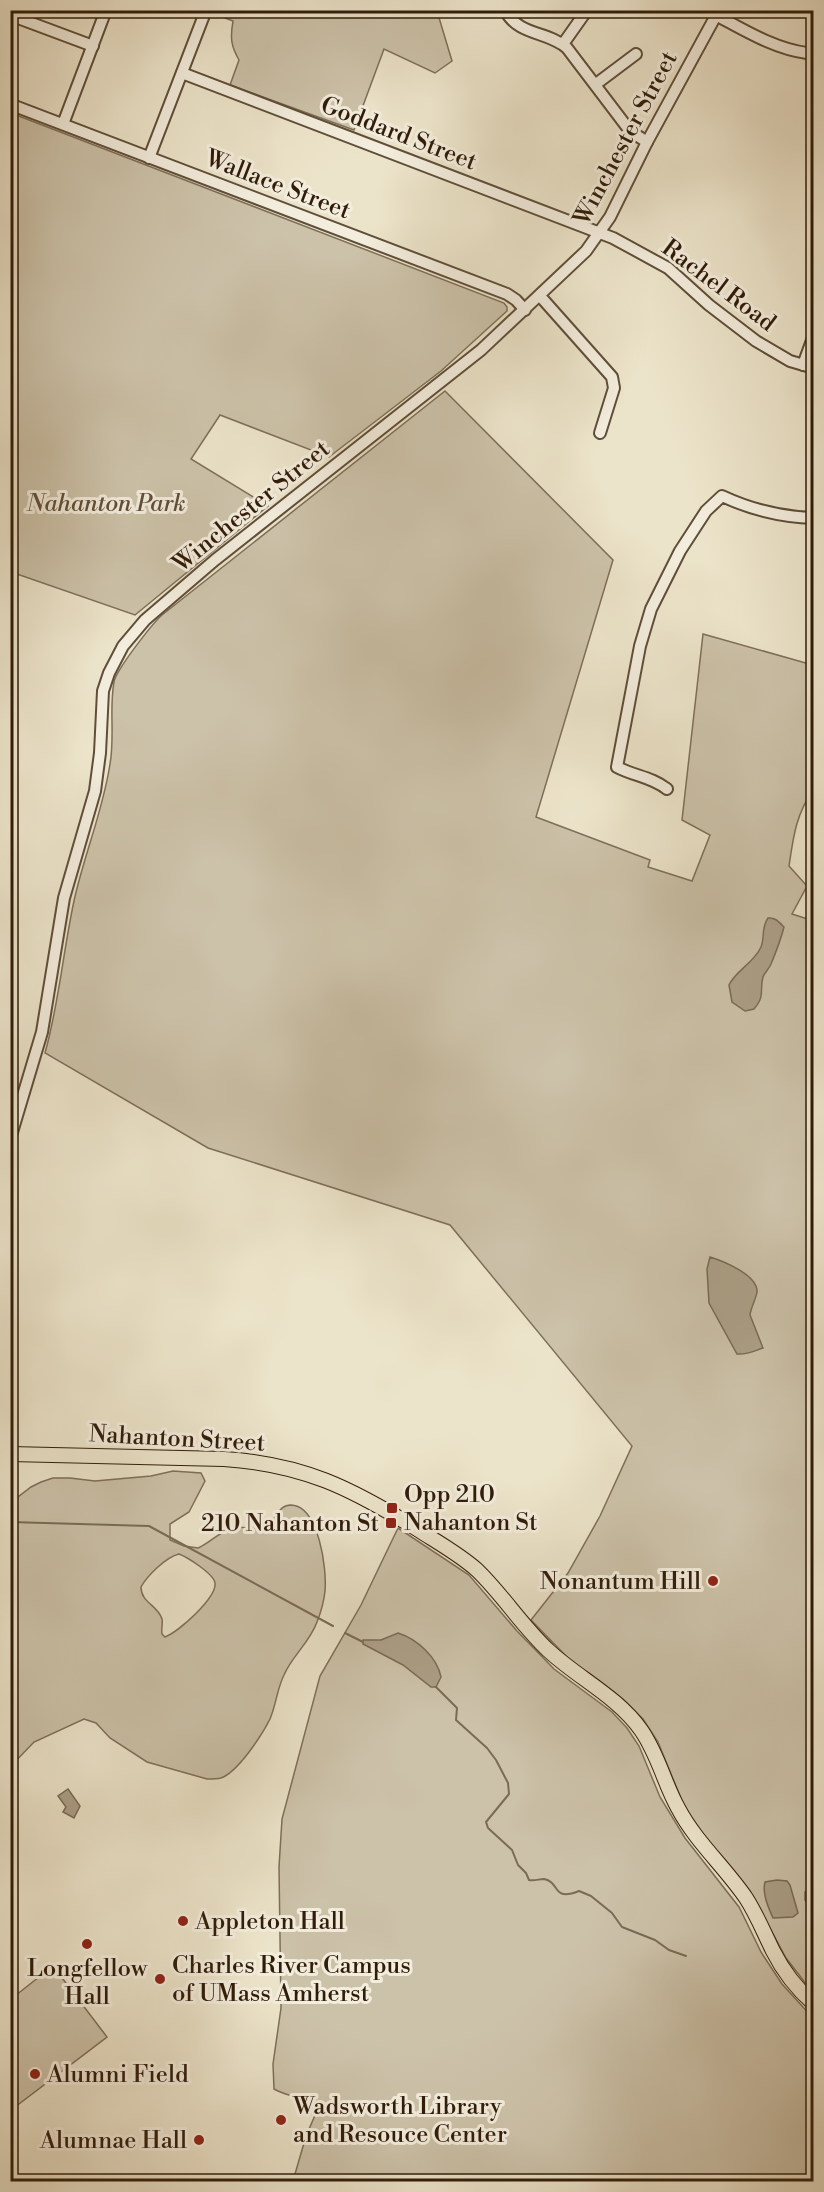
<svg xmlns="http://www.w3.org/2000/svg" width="824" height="2192" font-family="'Libre Bodoni',serif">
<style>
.green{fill:#ccc2a9;stroke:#7e6f59;stroke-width:1.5;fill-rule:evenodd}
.water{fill:#aca088;stroke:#7a6b55;stroke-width:1.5}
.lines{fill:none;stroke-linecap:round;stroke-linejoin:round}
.stream{stroke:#7a6b55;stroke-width:2}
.minor-casing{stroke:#5f4e39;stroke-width:14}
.major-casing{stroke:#301c09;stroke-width:16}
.minor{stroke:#f3eddd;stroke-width:10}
.major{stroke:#ece4ca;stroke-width:14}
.poi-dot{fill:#8f2418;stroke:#f3eddd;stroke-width:2}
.labels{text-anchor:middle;stroke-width:6;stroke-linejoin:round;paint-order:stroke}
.street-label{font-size:24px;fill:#301c09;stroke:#f3eddd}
.park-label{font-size:24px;font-style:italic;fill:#5f4e39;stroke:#f3eddd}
.poi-label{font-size:24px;fill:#301c09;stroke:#f3eddd;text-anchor:start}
</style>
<rect width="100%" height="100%" fill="#ece4ca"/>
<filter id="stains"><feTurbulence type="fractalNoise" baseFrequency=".00333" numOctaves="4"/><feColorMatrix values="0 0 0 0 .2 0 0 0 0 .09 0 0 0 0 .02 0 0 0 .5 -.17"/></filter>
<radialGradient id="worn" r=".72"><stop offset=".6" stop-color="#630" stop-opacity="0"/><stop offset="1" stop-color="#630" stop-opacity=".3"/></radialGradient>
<!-- green -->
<g class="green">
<path d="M213 10 437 11 452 61 435 73 384 49 354 130 230 85 239 60C231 46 230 38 233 21L212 13Z"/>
<polygon points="11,113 504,303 507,307 507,311 441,371 329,457 220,415 191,459 268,506 135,615 11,572"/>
<path d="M445 391 613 560 536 817 650 860 648 867 692 881 710 835 682 820 703 634 813 665V791C796 813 793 839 789 866L807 886 792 914 814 921 813 1993 786 1958 762 1913 701 1833 685 1808 658 1742 643 1719 623 1699 567 1657 531 1620 568 1573 600 1516 632 1446 450 1225 208 1148 45 1053C59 1003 63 952 74 901 84 855 103 811 110 764 115 737 109 708 114 682 116 670 152 624 162 615Z"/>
<path d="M173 1471 201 1473 205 1481 189 1512 170 1524V1540L184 1546 198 1548C210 1543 220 1531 233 1528 247 1525 254 1533 268 1524 278 1518 278 1505 291 1505 319 1506 327 1569 325 1591 324 1601 321 1612 317 1622 310 1642 292 1656 284 1675 277 1689 276 1705 270 1719 262 1735 238 1772 221 1778 217 1779 212 1779 207 1779L147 1762 110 1738 96 1723 84 1719 34 1742 11 1766 10 1521 18 1497 31 1487 41 1482 53 1478H70L95 1481 151 1476ZM179 1554C187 1557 214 1574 215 1583 217 1598 178 1632 165 1637L162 1634C161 1629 163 1623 162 1619 158 1605 141 1603 141 1587 147 1576 166 1557 179 1554Z"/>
<path d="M398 1528 469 1575 517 1631 554 1669 612 1712 627 1728 639 1746 660 1797 685 1838 739 1907 761 1952 782 1984 813 2018V2181H293L306 2136 316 2113C307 2094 291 2099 274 2089L273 2064 281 2008 279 1867 282 1819 320 1676 361 1605Z"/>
<polygon points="53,1966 107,2037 11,2110 11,1999"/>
</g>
<!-- water -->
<g class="water">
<path d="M768 918C775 917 779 922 784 927 781 939 776 952 771 964 769 969 765 972 763 977 759 990 766 995 754 1009L745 1011 732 1002 729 985C736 970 754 963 761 947 765 937 761 928 768 918Z"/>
<path d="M710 1257C723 1261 758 1275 757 1292 756 1299 751 1307 750 1315L763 1348C754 1351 747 1355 737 1354L709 1303 707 1269Z"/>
<path d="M398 1633C417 1639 437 1657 441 1677L436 1687H431L403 1665 363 1644V1640H381Z"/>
<polygon points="68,1789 80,1806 74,1818 63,1812 66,1807 58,1796"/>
<path d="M777 1880 787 1881 790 1885 798 1913 793 1917 773 1918C768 1907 762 1893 765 1882Z"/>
<polygon points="808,1890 813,1892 813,1912 805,1900 805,1892"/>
</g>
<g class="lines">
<!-- stream -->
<g class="stream">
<polyline points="10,1522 149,1526 333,1626"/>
<polyline points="345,1633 363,1642"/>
<path d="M436 1687 457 1708 456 1720 487 1748 496 1760 508 1783 509 1794 486 1822 488 1828 512 1850 518 1865 526 1873 529 1880C535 1881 539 1879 544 1879 561 1882 551 1902 579 1891L591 1896 612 1913 622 1927 655 1940 669 1950 686 1956"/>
</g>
<defs>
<g id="minor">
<path d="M505 10C518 36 548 31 567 48L630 131 647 142"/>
<polyline points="10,15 93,46"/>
<path d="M716 15C744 30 775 49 807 53"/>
<polyline points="563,44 587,10"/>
<polyline points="182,73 613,238 668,268 709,305 756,341 790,361 814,368"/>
<polyline points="596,84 636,54"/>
<polyline points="12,105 507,294 516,300 525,310"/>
<polyline points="63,124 106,10"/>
<polyline points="149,158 206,10"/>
<polyline points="540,296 612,377 614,388 600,433"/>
<polyline points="803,365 814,335"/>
<path d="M667 789C652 777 634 776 617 767L640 646 651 609 680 551 706 511 722 496C752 510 780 517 814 518"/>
<polyline points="10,1139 42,1032 64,898 95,791 100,753 103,691 109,673 123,646 145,620 215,560 481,350 586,251 610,217 647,142 719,10"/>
</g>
<path id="major" d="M10 1454 224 1459C303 1464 351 1488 417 1529 437 1542 459 1554 477 1570 503 1595 522 1626 549 1651 578 1678 618 1697 641 1730 658 1754 664 1783 678 1808 696 1842 724 1866 746 1898 757 1915 764 1933 773 1951 783 1971 797 1989 814 2004"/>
</defs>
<!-- minor casing -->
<use href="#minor" class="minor-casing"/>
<!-- major casing -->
<use href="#major" class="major-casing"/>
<!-- minor -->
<use href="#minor" class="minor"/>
<!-- major -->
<use href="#major" class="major"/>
</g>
<!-- markers -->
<g class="poi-dot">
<rect x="386" y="1502" width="12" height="12" rx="3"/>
<rect x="385" y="1517" width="12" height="12" rx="3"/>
<circle cx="713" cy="1581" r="6"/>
<circle cx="183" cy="1921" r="6"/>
<circle cx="87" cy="1944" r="6"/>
<circle cx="160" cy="1979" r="6"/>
<circle cx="35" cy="2074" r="6"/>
<circle cx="281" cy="2120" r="6"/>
<circle cx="199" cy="2140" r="6"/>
</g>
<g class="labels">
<!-- street labels -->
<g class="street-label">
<text transform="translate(399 133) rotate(21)" y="8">Goddard Street</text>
<text transform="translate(625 138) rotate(-62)" y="8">Winchester Street</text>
<text transform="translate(278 184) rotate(21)" y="8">Wallace Street</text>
<text transform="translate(719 285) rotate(37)" y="8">Rachel Road</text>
<text transform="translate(251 506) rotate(-39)" y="8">Winchester Street</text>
<text transform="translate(177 1438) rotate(3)" y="8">Nahanton Street</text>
</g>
<!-- park labels -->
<g class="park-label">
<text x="106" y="511">Nahanton Park</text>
</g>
<!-- poi labels -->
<g class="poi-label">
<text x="404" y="1502">Opp 210<tspan x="404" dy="28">Nahanton St</tspan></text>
<text x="379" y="1531" text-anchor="end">210 Nahanton St</text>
<text x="701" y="1589" text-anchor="end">Nonantum Hill</text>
<text x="195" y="1929">Appleton Hall</text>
<text x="172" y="1973">Charles River Campus<tspan x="172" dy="28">of UMass Amherst</tspan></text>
<text x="87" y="1976" text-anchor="middle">Longfellow<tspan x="87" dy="28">Hall</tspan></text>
<text x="47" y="2082">Alumni Field</text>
<text x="293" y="2114">Wadsworth Library<tspan x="293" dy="28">and Resouce Center</tspan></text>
<text x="187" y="2148" text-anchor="end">Alumnae Hall</text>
</g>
</g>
<!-- margin -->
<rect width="824" height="2192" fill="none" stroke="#ece4ca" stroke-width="36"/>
<rect x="12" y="12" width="800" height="2168" fill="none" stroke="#301c09" stroke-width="3"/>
<rect x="18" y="18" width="788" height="2156" fill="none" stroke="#301c09" stroke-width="1.5"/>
<rect width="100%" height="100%" filter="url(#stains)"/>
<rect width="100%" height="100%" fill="url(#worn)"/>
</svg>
